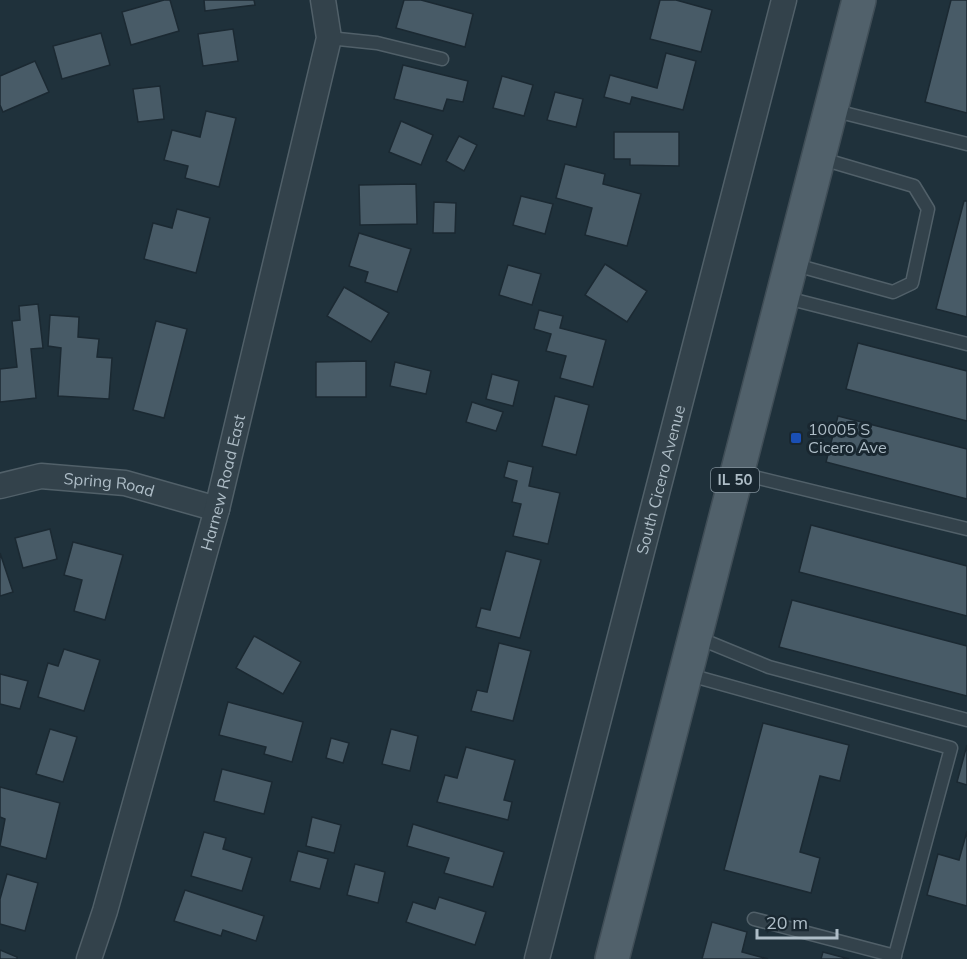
<svg xmlns="http://www.w3.org/2000/svg" width="967" height="959" font-family="Mulish,sans-serif">
<style>
.building{fill:#485b67;stroke:#1b2932;stroke-width:1.5}
.lines{fill:none;stroke-linecap:round;stroke-linejoin:round}
.lane-casing{stroke:#516069;stroke-width:15}
.street-casing{stroke:#516069;stroke-width:27}
.primary-casing{stroke:#404e57;stroke-width:36}
.lane{stroke:#33424b;stroke-width:12}
.street{stroke:#33424b;stroke-width:24}
.primary{stroke:#51616b;stroke-width:33}
.transit-dot{fill:#1a4fb4;stroke:#192730;stroke-width:2}
.labels{text-anchor:middle;stroke-width:6;stroke-linejoin:round;paint-order:stroke}
.shield{fill:#192730;stroke:#81909a;stroke-width:1.5}
.shield-label{font-size:15px;font-weight:bold;fill:#aebdc7}
.poi-label{font-size:16px;fill:#aebdc7;stroke:#192730;text-anchor:start}
.street-label{font-size:16px;fill:#aebdc7;stroke:#192730}
</style>
<rect width="100%" height="100%" fill="#1f313b"/>
<!-- building -->
<g class="building">
<polygon points="164,0 170,0 179,31 131,45 122,12"/>
<polygon points="204,0 254,0 255,5 205,11"/>
<polygon points="404,0 421,0 473,14 465,47 396,28"/>
<polygon points="660,0 676,0 712,10 701,52 650,39"/>
<polygon points="951,0 967,0 967,113 925,102"/>
<polygon points="233,29 238,61 203,66 198,34"/>
<polygon points="101,33 110,65 62,79 53,46"/>
<polygon points="666,53 696,61 683,110 632,97 630,104 604,97 610,75 657,88"/>
<polygon points="35,61 49,92 3,112 0,105 0,76"/>
<polygon points="403,65 468,81 463,102 447,99 443,111 394,99"/>
<polygon points="502,76 533,85 524,116 493,108"/>
<polygon points="160,86 164,119 138,122 133,89"/>
<polygon points="555,92 583,99 576,127 547,120"/>
<polygon points="206,111 236,118 219,187 185,178 188,166 164,160 172,130 200,137"/>
<polygon points="401,121 433,135 421,165 389,152"/>
<polygon points="614,132 679,132 679,166 630,165 630,159 614,159"/>
<polygon points="459,136 477,145 464,171 446,161"/>
<polygon points="565,164 605,174 603,184 641,194 627,246 585,235 592,208 556,198"/>
<polygon points="416,184 417,224 360,225 359,185"/>
<polygon points="521,196 553,204 545,234 513,225"/>
<polygon points="964,201 967,201 967,317 936,309"/>
<polygon points="434,202 456,203 455,233 433,233"/>
<polygon points="177,209 210,218 196,273 144,259 153,223 172,228"/>
<polygon points="359,233 411,249 397,292 365,282 368,272 349,266"/>
<polygon points="605,264 647,291 627,322 585,295"/>
<polygon points="508,265 541,274 532,305 499,295"/>
<polygon points="344,287 389,313 371,342 327,316"/>
<polygon points="38,304 43,348 31,349 36,398 0,402 0,369 17,367 12,321 20,320 19,306"/>
<polygon points="539,310 563,316 560,328 606,340 593,387 560,378 566,356 546,351 551,334 534,329"/>
<polygon points="50,315 79,317 78,337 99,339 97,357 112,358 109,399 58,396 61,348 48,346"/>
<polygon points="156,321 187,329 164,418 133,410"/>
<polygon points="858,343 967,371 967,421 846,389"/>
<polygon points="366,361 366,397 316,397 316,362"/>
<polygon points="395,362 431,371 426,394 390,386"/>
<polygon points="492,374 519,381 513,406 486,399"/>
<polygon points="555,396 589,405 576,455 542,446"/>
<polygon points="472,402 503,412 496,431 466,422"/>
<polygon points="838,416 967,449 967,499 826,462"/>
<polygon points="508,461 533,467 529,486 560,493 548,544 513,536 521,504 512,502 517,481 504,477"/>
<polygon points="811,525 967,566 967,616 799,572"/>
<polygon points="50,529 57,559 23,568 15,538"/>
<polygon points="73,542 123,555 105,620 74,611 82,580 64,575"/>
<polygon points="506,551 541,560 520,638 476,627 481,608 490,610"/>
<polygon points="0,553 13,592 0,596"/>
<polygon points="792,600 967,646 967,696 779,647"/>
<polygon points="254,636 301,662 283,694 236,668"/>
<polygon points="499,643 531,651 513,721 471,711 477,690 487,692"/>
<polygon points="64,649 100,660 84,711 38,697 48,663 58,666"/>
<polygon points="0,674 28,681 20,709 0,704"/>
<polygon points="228,702 303,722 292,762 264,754 266,747 219,735"/>
<polygon points="763,723 849,745 840,781 820,776 800,852 820,858 811,893 724,870"/>
<polygon points="50,729 77,737 63,782 36,774"/>
<polygon points="391,729 418,736 410,771 382,764"/>
<polygon points="331,738 349,743 343,763 326,758"/>
<polygon points="967,745 967,785 957,782"/>
<polygon points="466,747 515,760 504,800 512,802 508,820 437,802 445,775 457,778"/>
<polygon points="222,769 272,782 264,814 214,801"/>
<polygon points="0,787 60,803 46,859 0,846 5,819 0,817"/>
<polygon points="312,817 341,825 334,853 306,846"/>
<polygon points="413,824 504,852 493,887 444,873 449,858 407,846"/>
<polygon points="967,831 967,906 927,895 938,854 959,860"/>
<polygon points="204,832 226,838 223,849 252,858 242,891 191,876"/>
<polygon points="298,851 328,859 320,889 290,881"/>
<polygon points="355,864 385,872 378,903 347,895"/>
<polygon points="7,874 38,883 25,931 0,924 0,899"/>
<polygon points="185,890 264,916 256,941 223,930 221,936 174,921"/>
<polygon points="439,897 486,912 475,945 406,922 413,902 435,909"/>
<polygon points="712,922 747,932 742,952 768,959 702,959"/>
<polygon points="0,950 17,957 17,959 0,959"/>
<polygon points="823,952 849,959 821,959"/>
</g>
<g class="lines">
<defs>
<g id="lane">
<polyline points="329,38 377,43 442,59"/>
<polyline points="832,110 967,144"/>
<polyline points="792,264 893,292 912,283 928,209 914,186 819,158"/>
<polyline points="783,297 967,344"/>
<polyline points="738,473 967,529"/>
<polyline points="696,637 769,667 967,720"/>
<polyline points="686,674 951,748 894,959"/>
<polyline points="754,919 895,956"/>
</g>
<g id="street">
<path id="s1" d="M0 486 41 476 125 483 217 509"/>
<path id="s2" d="M89 959 105 911 217 509 329 38 323 0"/>
<path id="s3" d="M537 959 784 0"/>
</g>
<polyline id="primary" points="612,959 859,0"/>
</defs>
<!-- lane casing -->
<use href="#lane" class="lane-casing"/>
<!-- street casing -->
<use href="#street" class="street-casing"/>
<!-- primary casing -->
<use href="#primary" class="primary-casing"/>
<!-- lane -->
<use href="#lane" class="lane"/>
<!-- street -->
<use href="#street" class="street"/>
<!-- primary -->
<use href="#primary" class="primary"/>
</g>
<!-- markers -->
<rect class="transit-dot" x="790" y="432" width="12" height="12" rx="3"/>
<g class="labels">
<!-- shield labels -->
<rect class="shield" x="711" y="468" width="48" height="24" rx="4.5"/>
<g class="shield-label">
<text x="735" y="485">IL 50</text>
</g>
<!-- poi labels -->
<g class="poi-label">
<text x="808" y="435">10005 S<tspan x="808" dy="18">Cicero Ave</tspan></text>
</g>
<!-- street labels -->
<g class="street-label">
<text dy="6" stroke="none"><textPath href="#s3" startOffset="495">South Cicero Avenue</textPath></text>
<text dy="6" stroke="none"><textPath href="#s2" startOffset="495">Harnew Road East</textPath></text>
<text dy="6" stroke="none"><textPath href="#s1" startOffset="111">Spring Road</textPath></text>
</g>
</g>
<!-- scale -->
<path d="M757 929v9h80v-9" fill="none" stroke="#aebdc7" stroke-width="3"/>
<text x="766" y="929" font-size="18" fill="#aebdc7" stroke="#192730" stroke-width="4.5" paint-order="stroke">20 m</text>
</svg>
